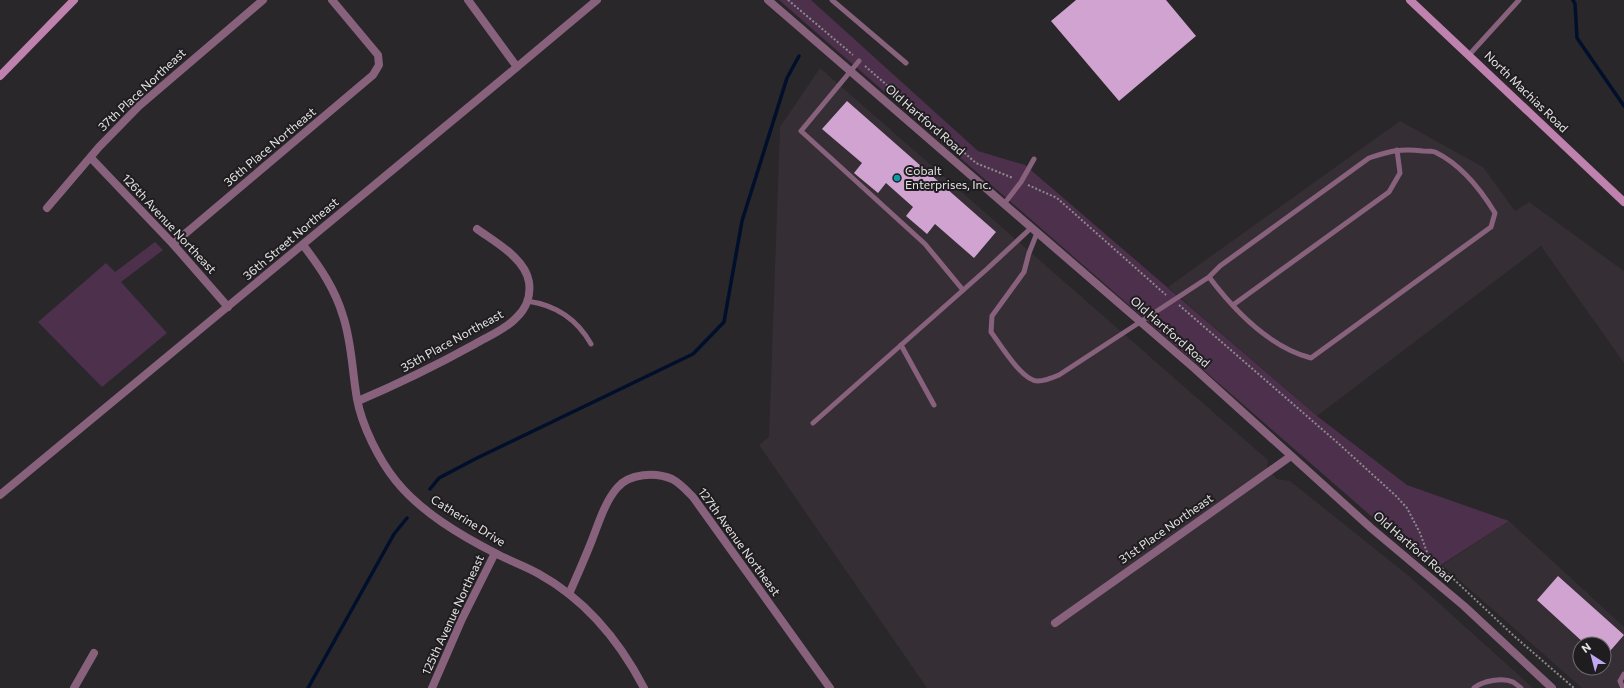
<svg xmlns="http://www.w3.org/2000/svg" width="1624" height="688" font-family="Commissioner,sans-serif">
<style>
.built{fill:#352e35;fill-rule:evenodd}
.green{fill:#4c304c}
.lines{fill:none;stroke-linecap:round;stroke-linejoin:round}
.stream{stroke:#000f2b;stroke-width:3.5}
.building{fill:#d1a3d0}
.path{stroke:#8c8a8c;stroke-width:2;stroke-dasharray:2 2;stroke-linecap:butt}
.service{stroke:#88627d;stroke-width:5}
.minor{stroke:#88627d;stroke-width:8}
.tertiary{stroke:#88627d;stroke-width:8}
.secondary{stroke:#bf81ae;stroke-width:8}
.culture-dot{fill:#0f9aa8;stroke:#1f1d1f;stroke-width:1.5}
.labels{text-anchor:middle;stroke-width:4;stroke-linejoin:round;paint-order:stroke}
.street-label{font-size:12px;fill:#e5e4e5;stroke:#1f1d1f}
.poi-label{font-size:12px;fill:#e5e4e5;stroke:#1f1d1f;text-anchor:start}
</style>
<rect width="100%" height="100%" fill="#292729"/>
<!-- built -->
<g class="built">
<polygon points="820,68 1268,460 1267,468 1277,479 1290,481 1410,577 1533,688 927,688 759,445 769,437 780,127"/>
<polygon points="1400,121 1483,167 1515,211 1529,202 1624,271 1624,363 1541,246 1317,416 1168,287"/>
<path d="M1509 521 1624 627V688H1582L1442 565ZM1580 644H1604V668H1580Z"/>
</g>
<!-- green -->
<g class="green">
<polygon points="779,0 811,0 978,151 1025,165 1317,416 1407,485 1509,521 1433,570"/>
<polygon points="155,242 163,250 121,282 167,333 102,387 38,322 106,263 115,272"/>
</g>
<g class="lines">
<!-- stream -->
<g class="stream">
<polyline points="1573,0 1575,4 1577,38 1624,106"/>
<polyline points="430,489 439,478 475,459 693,354 724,322 742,221 787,78 799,56"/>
<polyline points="308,688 394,534 407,518"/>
</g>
</g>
<!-- building -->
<g class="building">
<polygon points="1076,0 1166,0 1196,36 1119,101 1051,21"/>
<polygon points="847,101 996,232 974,258 935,224 927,234 906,216 913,207 886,183 878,193 854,173 862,163 822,129"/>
<polygon points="1558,576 1624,635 1604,658 1604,644 1585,644 1537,600"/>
</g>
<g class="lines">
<!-- path -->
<g class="path">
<polyline points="788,0 853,55"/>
<polyline points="865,66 976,163 1013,178"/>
<polyline points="1028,185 1057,198 1166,295"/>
<polyline points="1179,305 1339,444 1396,496 1407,508 1420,533 1428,555 1514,636 1574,688"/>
</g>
<!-- service -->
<g class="service">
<polyline points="832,0 906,63"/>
<polyline points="1469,55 1519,0"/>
<polyline points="859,61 801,131 925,244 963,290"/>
<polyline points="1004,204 1021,182 1034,159"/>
<path d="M1037 233 1029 253 1024 272 992 316 991 332C1000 344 1022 381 1038 381 1045 381 1052 378 1059 375L1209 277 1220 266 1369 158C1390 151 1401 148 1423 151 1427 151 1432 151 1435 152 1460 164 1481 190 1495 213L1491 227 1311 358C1269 347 1234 310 1209 277"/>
<path d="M527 301C556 305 577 319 591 344"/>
<polyline points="1233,305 1389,192 1400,173 1397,150"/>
<polyline points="901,345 934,405"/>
<polyline points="813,423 987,269 1031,228"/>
<path d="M1474 688C1482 681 1503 677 1513 682 1515 683 1518 686 1521 688"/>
<polyline points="1623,688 1620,681 1624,674"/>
</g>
<!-- minor -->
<g class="minor">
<polyline points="91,158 173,244 228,307"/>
<polyline points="47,208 99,147 139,106 263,0"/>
<polyline points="173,244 373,75 379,65 378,55 332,0"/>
<path d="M303 245C320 267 335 289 343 316 352 343 352 371 357 399 362 426 379 460 396 481 421 512 460 535 495 553 510 561 525 566 539 574 586 600 620 642 644 688"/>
<path d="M358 401C398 384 437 365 475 344 489 336 506 329 516 318 526 309 531 296 529 282 525 258 495 242 477 229"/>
<polyline points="0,495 517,67"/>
<path d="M569 594C577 576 585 558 592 540 599 522 605 502 617 488 629 473 656 472 672 479 680 483 687 491 693 497L830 688"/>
<polyline points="1055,623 1291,456"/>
<polyline points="74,688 94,653"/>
<polyline points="432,688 462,619 495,553"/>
</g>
<!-- tertiary -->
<g class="tertiary">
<polyline points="468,0 517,67 597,0"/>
<polyline points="768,0 1194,368 1371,528 1464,606 1552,688"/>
</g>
<!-- secondary -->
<g class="secondary">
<polyline points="1410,0 1624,202"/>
<polyline points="0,76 74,0"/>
</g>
</g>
<!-- markers -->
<circle class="culture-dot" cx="897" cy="178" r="4"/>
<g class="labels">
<!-- street labels -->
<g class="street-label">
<text transform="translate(142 90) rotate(-43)" y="4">37th Place Northeast</text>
<text transform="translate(1526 92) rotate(44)" y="4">North Machias Road</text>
<text transform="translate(925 120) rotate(41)" y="4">Old Hartford Road</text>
<text transform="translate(270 147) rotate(-40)" y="4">36th Place Northeast</text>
<text transform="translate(169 224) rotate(47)" y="4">126th Avenue Northeast</text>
<text transform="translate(291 239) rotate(-40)" y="4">36th Street Northeast</text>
<text transform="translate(1170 332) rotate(41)" y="4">Old Hartford Road</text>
<text transform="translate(452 341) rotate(-29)" y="4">35th Place Northeast</text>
<text transform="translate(468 521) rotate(32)" y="4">Catherine Drive</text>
<text transform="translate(1166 529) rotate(-35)" y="4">31st Place Northeast</text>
<text transform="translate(739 542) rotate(54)" y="4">127th Avenue Northeast</text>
<text transform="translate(1413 547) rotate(41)" y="4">Old Hartford Road</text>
<text transform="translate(453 615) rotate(-65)" y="4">125th Avenue Northeast</text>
</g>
<!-- poi labels -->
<g class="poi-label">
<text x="905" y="175">Cobalt<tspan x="905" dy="14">Enterprises, Inc.</tspan></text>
</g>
</g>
<!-- north arrow -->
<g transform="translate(1592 656) rotate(324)"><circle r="19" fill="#1f1d1f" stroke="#6e6d6e"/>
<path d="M0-3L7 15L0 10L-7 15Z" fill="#c1a8f3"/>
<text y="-6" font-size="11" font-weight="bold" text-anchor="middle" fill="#e5e4e5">N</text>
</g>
</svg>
